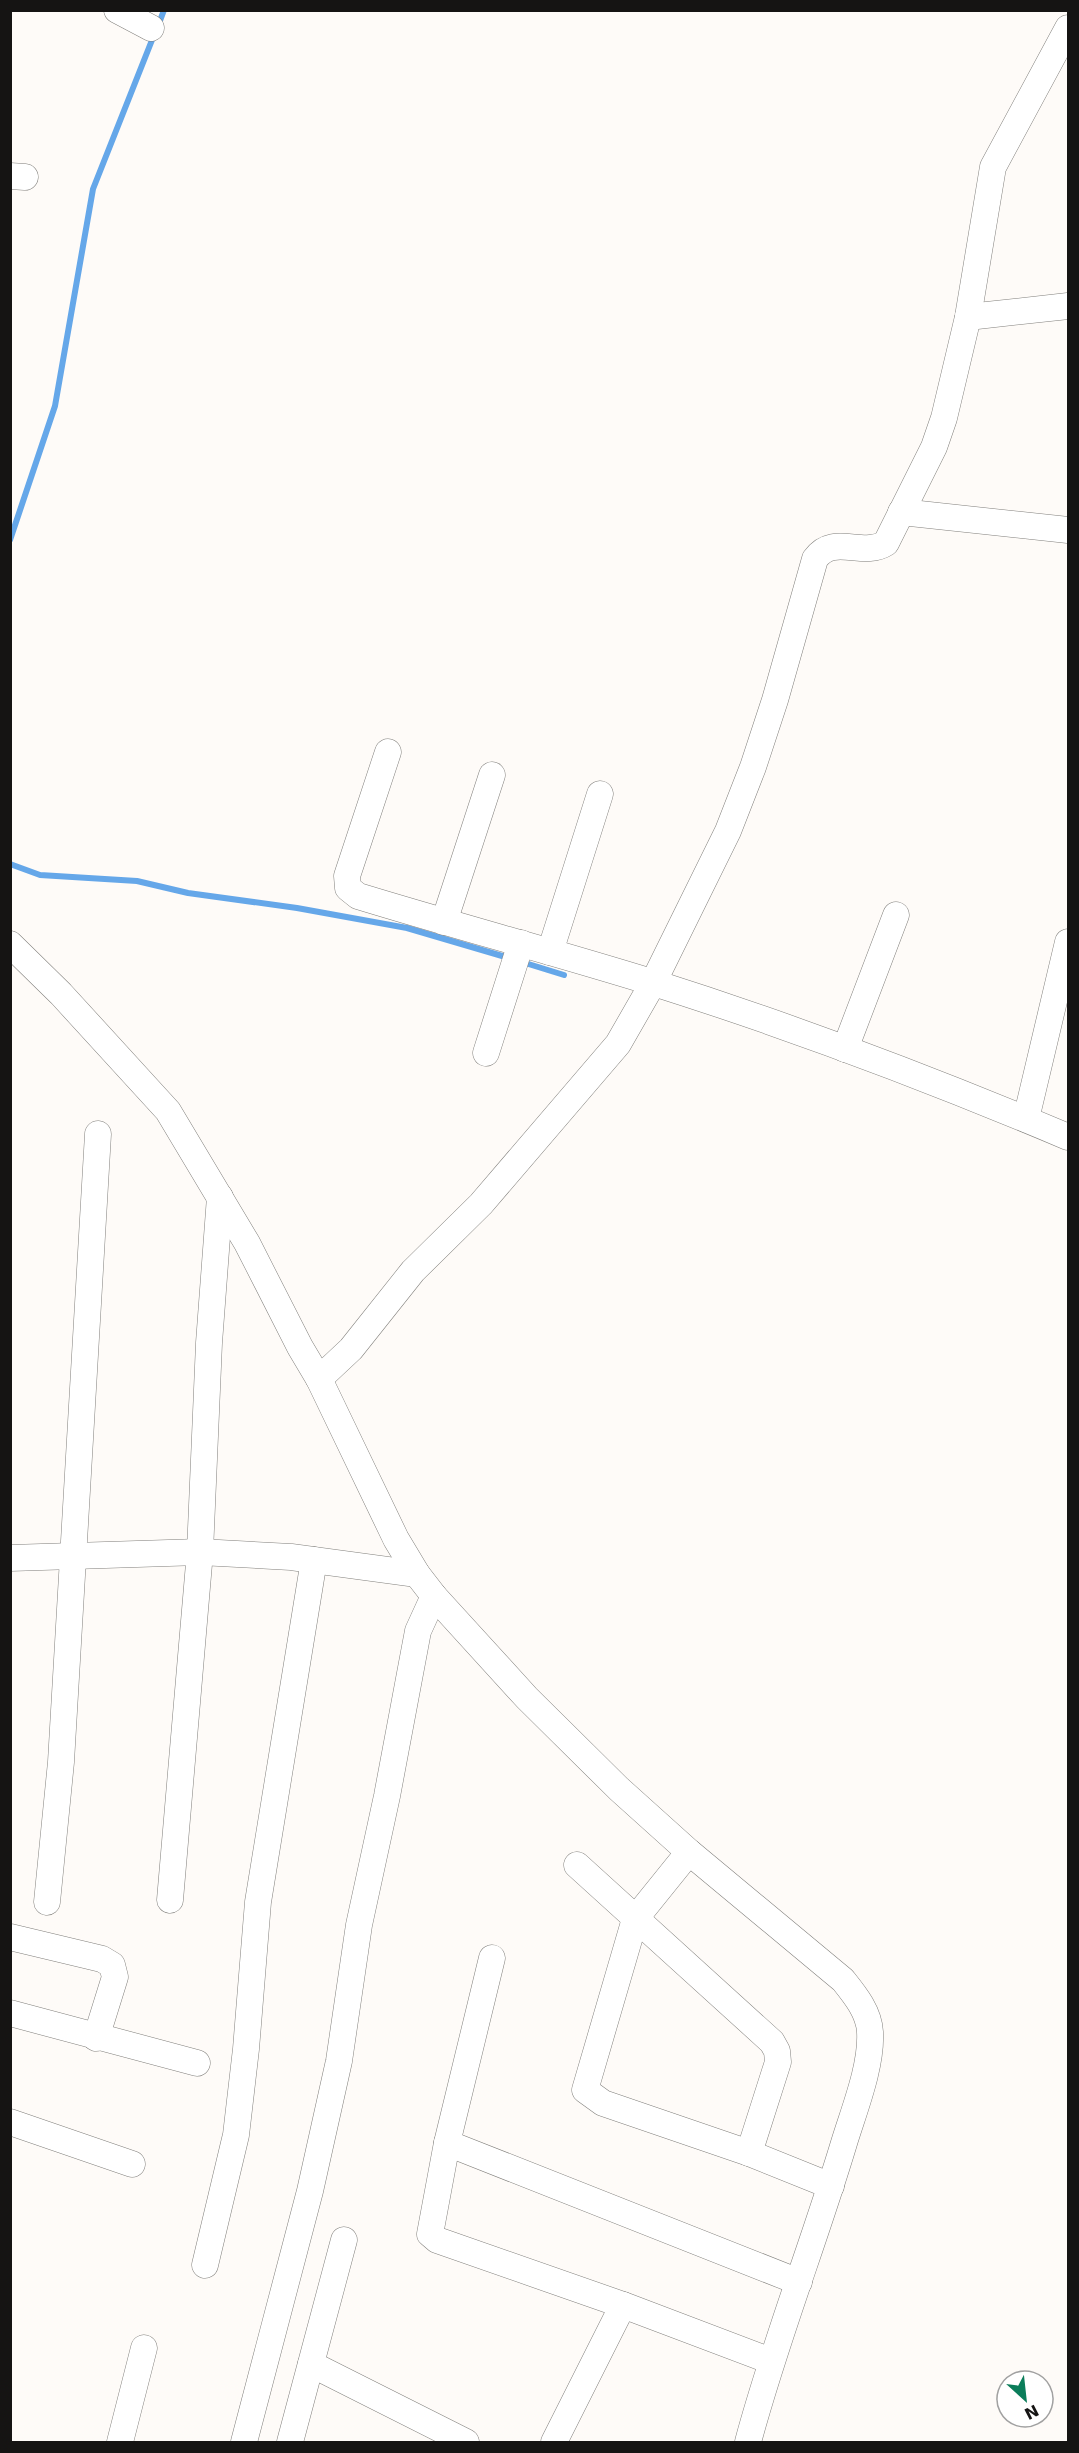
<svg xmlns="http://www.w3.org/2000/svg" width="1079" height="2453" font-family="'DejaVu Sans',sans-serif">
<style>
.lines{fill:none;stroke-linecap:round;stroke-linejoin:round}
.stream{stroke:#65a7e9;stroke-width:6}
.minor-casing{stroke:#82807d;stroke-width:27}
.minor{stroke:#fff;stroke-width:26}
</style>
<rect width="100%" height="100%" fill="#fefbf8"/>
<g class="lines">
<!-- stream -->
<g class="stream">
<polyline points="158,26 164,10"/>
<polyline points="10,540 55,406 93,189 154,35"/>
<polyline points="10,864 40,875 137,881 188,893 297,908 407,928 509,958"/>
<polyline points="522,962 564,975"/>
</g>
<defs>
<g id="minor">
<polyline points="117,10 151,28"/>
<polyline points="10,176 25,177"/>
<polyline points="968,317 1068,306"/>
<polyline points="901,512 1068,530"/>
<path d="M388 752 347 876 348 888 358 896C456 926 554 952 651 982 793 1027 931 1079 1068 1137"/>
<polyline points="444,922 492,775"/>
<path d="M10 944 61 994 168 1111 247 1243 300 1347 319 1379 396 1539 417 1574 434 1596 527 1698 619 1789 689 1852 843 1980C855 1995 869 2012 870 2032 872 2066 854 2110 844 2143 814 2243 775 2341 748 2442"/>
<polyline points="550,952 600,794"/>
<polyline points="845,1049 896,915"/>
<polyline points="486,1053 521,943"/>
<polyline points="1026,1119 1068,942"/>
<path d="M319 1379 351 1349 413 1271 481 1204 618 1044 653 983 728 831 753 767 775 700 815 559C833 533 863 558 886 543L934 447 944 418 968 317 993 167 1068 28"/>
<polyline points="10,1558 200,1552 291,1557 417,1574"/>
<polyline points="689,1852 635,1919 585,2090 603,2103 749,2153 831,2186"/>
<polyline points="577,1865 772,2042 777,2051 778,2062 749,2153"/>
<polyline points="170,1900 200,1552 209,1343 220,1197"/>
<polyline points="47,1902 61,1762 98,1134"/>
<polyline points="10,1937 102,1959 112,1965 115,1977 96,2038"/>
<polyline points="492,1958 447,2143 430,2234 437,2240 623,2305 771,2361"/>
<polyline points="10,2013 197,2063"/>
<polyline points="10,2122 132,2164"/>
<polyline points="447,2143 799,2282"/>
<polyline points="205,2265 236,2135 246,2049 258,1902 314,1560"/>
<polyline points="311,2364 466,2442"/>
<polyline points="120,2442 144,2348"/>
<polyline points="244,2442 310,2191 339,2061 359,1925 387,1796 418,1631 434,1596"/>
<polyline points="290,2442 344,2240"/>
<polyline points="554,2442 623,2305"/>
</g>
</defs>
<!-- minor casing -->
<use href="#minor" class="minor-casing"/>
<!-- minor -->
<use href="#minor" class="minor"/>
</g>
<!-- border -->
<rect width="1079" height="2453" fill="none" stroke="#151413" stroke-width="24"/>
<!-- north arrow -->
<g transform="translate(1025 2399) rotate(153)"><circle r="28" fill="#ffffff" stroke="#a1a1a1" stroke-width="1.5"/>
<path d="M0-4.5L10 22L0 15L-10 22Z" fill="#0b7d5a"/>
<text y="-9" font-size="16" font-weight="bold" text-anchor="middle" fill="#151413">N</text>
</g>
</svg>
